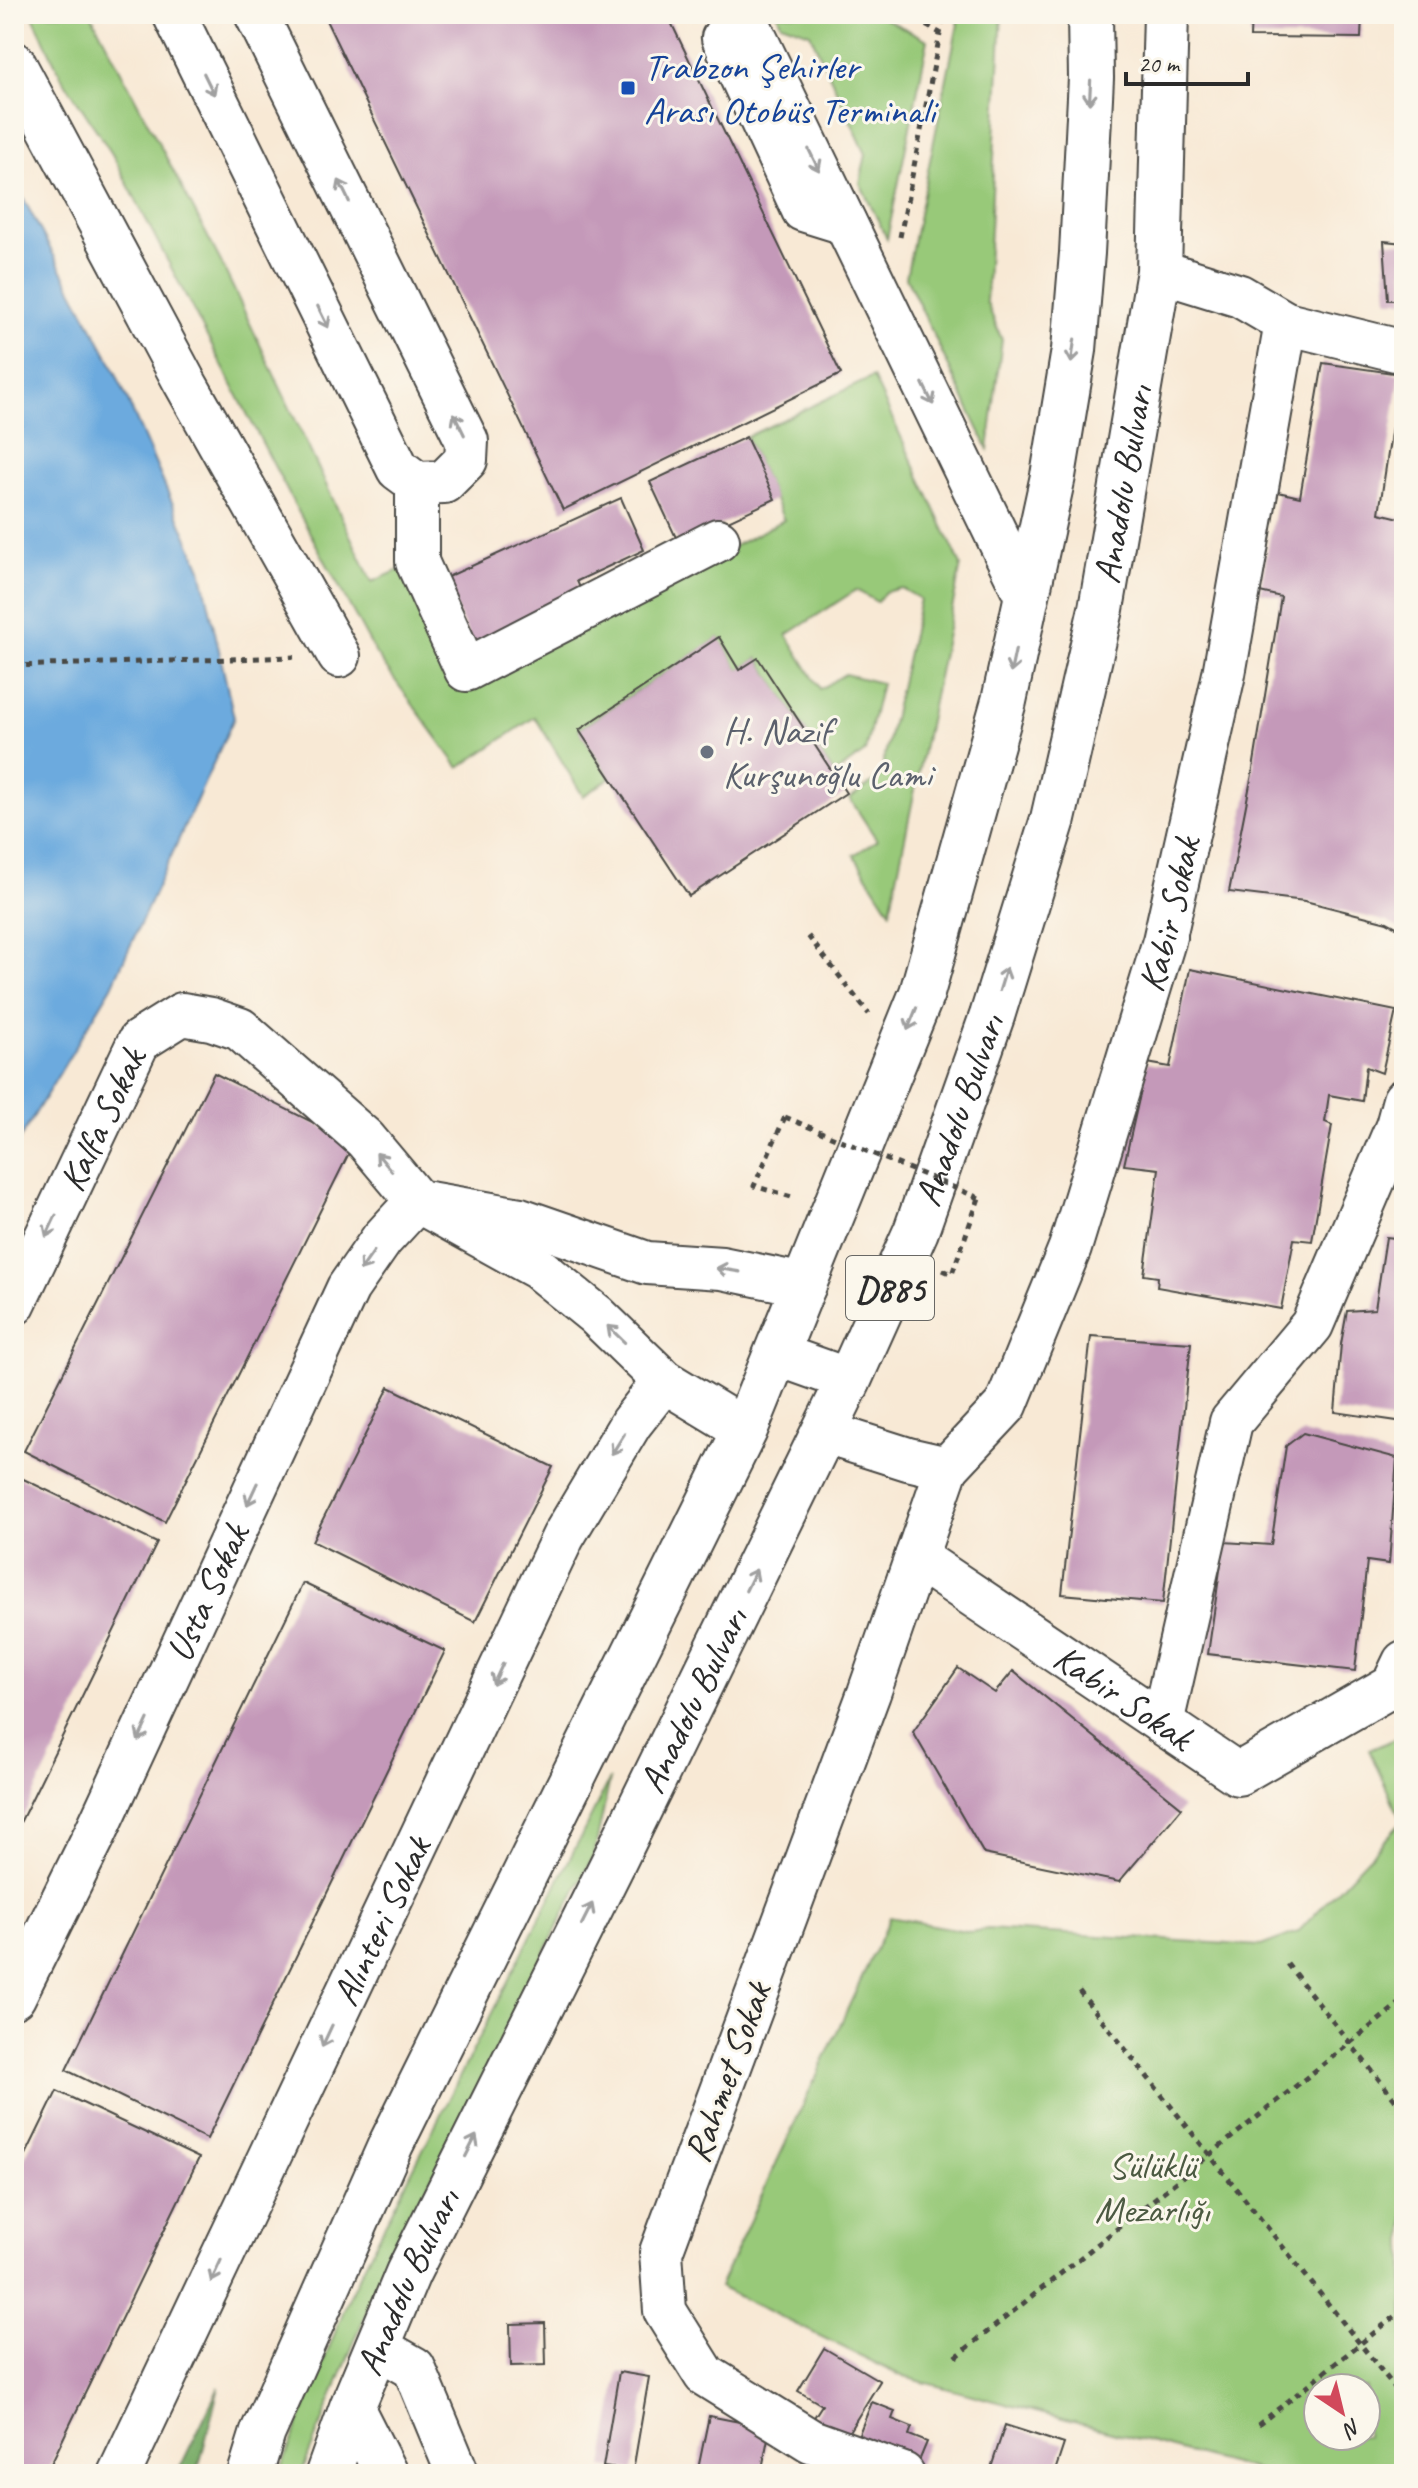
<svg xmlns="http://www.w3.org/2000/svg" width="1418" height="2488" font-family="Caveat,sans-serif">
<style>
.green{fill:#98c979;stroke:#627a52;stroke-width:2;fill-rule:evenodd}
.forest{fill:#7aad69;stroke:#526c4a;stroke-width:2}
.water{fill:#6caade;stroke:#4c6a84;stroke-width:2}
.building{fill:#c499b9}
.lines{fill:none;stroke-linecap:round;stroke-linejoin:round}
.minor-casing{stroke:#4a4844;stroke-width:46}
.highway-casing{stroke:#4a4844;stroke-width:48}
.path{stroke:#4a4844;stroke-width:5;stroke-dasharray:6 6;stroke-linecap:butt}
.minor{stroke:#fff;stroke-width:42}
.highway{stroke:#fff;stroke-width:44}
.path-bridge{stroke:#4a4844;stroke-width:5;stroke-dasharray:6 6;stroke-linecap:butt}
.oneway{stroke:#a0a0a0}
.transit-dot{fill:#1a4fb4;stroke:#fbf7ec;stroke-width:3}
.worship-dot{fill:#6b7280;stroke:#fbf7ec;stroke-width:3}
.labels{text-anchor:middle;stroke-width:6;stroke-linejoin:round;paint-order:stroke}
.shield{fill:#fbf7ec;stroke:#696865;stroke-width:2}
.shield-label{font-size:36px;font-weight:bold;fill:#2b2b2b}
.transit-label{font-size:38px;fill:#164399;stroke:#fbf7ec;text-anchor:start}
.street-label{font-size:38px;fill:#2b2b2b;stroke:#fbf7ec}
.worship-label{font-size:38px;fill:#5b616d;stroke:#fbf7ec;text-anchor:start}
.park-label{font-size:38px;fill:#4c5a42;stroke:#fbf7ec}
</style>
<rect width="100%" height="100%" fill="#fbf7ec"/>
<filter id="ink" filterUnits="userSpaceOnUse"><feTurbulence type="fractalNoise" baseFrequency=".0125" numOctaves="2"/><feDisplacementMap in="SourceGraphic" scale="16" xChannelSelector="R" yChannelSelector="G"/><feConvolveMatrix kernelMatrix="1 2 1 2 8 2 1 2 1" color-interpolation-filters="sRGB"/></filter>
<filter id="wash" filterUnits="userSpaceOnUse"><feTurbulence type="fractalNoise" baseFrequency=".006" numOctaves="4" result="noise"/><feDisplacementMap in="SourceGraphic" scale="32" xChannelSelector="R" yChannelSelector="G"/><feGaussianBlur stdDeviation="1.8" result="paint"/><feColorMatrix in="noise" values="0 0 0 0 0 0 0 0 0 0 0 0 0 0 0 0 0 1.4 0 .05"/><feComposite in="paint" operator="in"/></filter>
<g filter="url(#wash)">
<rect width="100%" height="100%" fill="#f8e9d5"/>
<!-- green -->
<g class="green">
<polygon points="32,14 91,14 220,260 372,582 406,567 458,690 784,520 746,437 873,377 961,565 890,911 854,855 877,840 850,799 880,777 920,599 901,588 885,592 877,602 856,590 787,635 820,689 845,674 881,683 865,752 834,774 758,658 739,670 719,638 579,729 611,778 583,796 535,717 459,768 376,654 293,502 112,154 61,76"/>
<polygon points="777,14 876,14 928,40 887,239 860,183 866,154 810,33 781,23"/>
<polygon points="960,14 1002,14 986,301 1002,340 988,449 906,277"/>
<path d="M1404 1735V2474H1270L904 2377 719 2287 890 1917 971 1932 987 1929 1261 1946 1298 1932 1402 1822 1369 1750ZM1366 2388V2436H1318V2388Z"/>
<polygon points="610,1779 594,1854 374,2293 301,2474 279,2474 352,2290"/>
</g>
<!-- forest -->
<polygon class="forest" points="219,2387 197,2474 177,2474"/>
<!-- water -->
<polygon class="water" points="14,181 112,364 201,569 234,718 112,986 14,1149"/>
<g id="blocks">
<!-- building -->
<g class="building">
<polygon points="323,14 667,14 841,374 563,510"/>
<polygon points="1251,14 1362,14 1361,38 1250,37"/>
<polygon points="1384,241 1404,243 1404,300 1388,300"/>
<polygon points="1323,363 1400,374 1379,513 1404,519 1404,931 1387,922 1305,901 1229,892 1253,769 1281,597 1260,592 1278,492 1300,497"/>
<polygon points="746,437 775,499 679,544 650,482"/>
<polygon points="621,498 644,550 577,581 583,595 473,645 443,579"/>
<polygon points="719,637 739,670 758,658 846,793 689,896 579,730"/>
<polygon points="1190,969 1396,1011 1382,1073 1366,1067 1362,1101 1329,1095 1325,1122 1332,1125 1312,1241 1294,1239 1281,1309 1157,1287 1158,1277 1144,1275 1159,1169 1124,1165 1147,1063 1170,1067"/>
<polygon points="214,1073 354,1143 165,1522 24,1451"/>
<polygon points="1386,1237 1404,1239 1404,1422 1335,1412 1341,1344 1347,1311 1375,1309"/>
<polygon points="1091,1336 1191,1343 1163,1603 1062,1594"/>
<polygon points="389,1387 553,1467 475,1622 312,1541"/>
<polygon points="1303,1433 1397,1458 1389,1564 1367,1561 1355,1671 1208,1654 1224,1542 1271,1545 1286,1446"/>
<polygon points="15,1475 157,1543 14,1835 14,1477"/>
<polygon points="303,1583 445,1651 207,2139 66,2070"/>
<polygon points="958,1668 995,1693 1013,1671 1182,1808 1119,1882 984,1854 913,1732"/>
<polygon points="57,2091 199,2158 46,2474 14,2474 14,2179"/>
<polygon points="545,2323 546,2365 511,2366 510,2324"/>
<polygon points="824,2348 880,2381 845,2438 813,2419 822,2405 798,2391"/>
<polygon points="619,2372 649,2377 633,2471 603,2467"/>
<polygon points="872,2402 895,2411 892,2419 912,2427 909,2435 927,2442 917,2466 856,2441"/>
<polygon points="709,2416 770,2428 761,2474 697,2474"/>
<polygon points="1005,2425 1064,2444 1054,2474 989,2474"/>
</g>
</g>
</g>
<g filter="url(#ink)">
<use href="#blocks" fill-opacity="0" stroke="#4a4844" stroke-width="2"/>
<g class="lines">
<defs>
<g id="minor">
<polyline points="174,14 398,469 417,483 444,482 466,460 467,441 256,14"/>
<polyline points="744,14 1026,596"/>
<polyline points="733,22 723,38 803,210 845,223"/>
<polyline points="14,63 184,381 339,656"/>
<polyline points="1159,271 1240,296 1286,323 1404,352"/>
<polyline points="417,483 417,562 466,670 718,540"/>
<path id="s1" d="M14 1304 139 1041 182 1014 211 1019 240 1029 365 1139 417 1201 520 1219 647 1263 722 1268 805 1285"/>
<polyline points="776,1354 849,1380"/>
<polyline points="823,1432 908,1459 947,1468 869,1693 661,2252 665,2311 705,2375 811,2441 903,2474"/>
<path id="s2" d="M947 1468 1006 1405 1070 1248 1164 941 1224 674 1286 323"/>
<path id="s3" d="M916 1557 1238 1774 1393 1685 1404 1662"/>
<polyline points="1162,1723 1231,1422 1312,1325 1397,1126 1404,1100"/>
<path id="s4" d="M14 1997 95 1834 348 1288 382 1239 417 1201 538 1268 596 1315 664 1381 745 1430"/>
<polyline points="377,2347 414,2368 458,2474"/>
<polyline points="352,2407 386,2474"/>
<path id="s5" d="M119 2474 563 1537 631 1423 664 1381"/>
</g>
<g id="highway">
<polyline points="250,2474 263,2432 391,2144 745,1430 922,993 1004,701 1053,476 1074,350 1082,253 1091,78 1090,14"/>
<path id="s6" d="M328 2474 352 2407 408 2273 615 1859 849 1380 916 1231 992 1016 1053 819 1101 609 1159 271 1166 14"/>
</g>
</defs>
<!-- minor casing -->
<use href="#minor" class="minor-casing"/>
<!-- highway casing -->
<use href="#highway" class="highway-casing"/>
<!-- path -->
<g class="path">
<polyline points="905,14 940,33"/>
<polyline points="900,237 944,14"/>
<polyline points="14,666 294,657"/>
<polyline points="808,936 869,1014"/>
<polyline points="785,1117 754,1186 795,1198"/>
<polyline points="943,1270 952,1274 979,1198"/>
<polyline points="1287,1964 1404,2111"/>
<polyline points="1079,1991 1404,2399"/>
<polyline points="956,2357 1404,2000"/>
<polyline points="1258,2425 1404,2309"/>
</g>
<!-- minor -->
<use href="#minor" class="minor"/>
<!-- highway -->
<use href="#highway" class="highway"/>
<!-- path-bridge -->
<polyline class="path-bridge" points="785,1117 979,1198"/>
</g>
<!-- one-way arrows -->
<defs><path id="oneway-shaft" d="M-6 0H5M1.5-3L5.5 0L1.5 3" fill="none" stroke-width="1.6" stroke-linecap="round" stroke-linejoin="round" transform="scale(2)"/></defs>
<g class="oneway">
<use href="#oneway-shaft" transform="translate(209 84) rotate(64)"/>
<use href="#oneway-shaft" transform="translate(1090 92) rotate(93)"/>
<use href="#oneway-shaft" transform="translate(814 160) rotate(64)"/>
<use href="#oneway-shaft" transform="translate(344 191) rotate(-116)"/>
<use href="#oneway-shaft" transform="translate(323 317) rotate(64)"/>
<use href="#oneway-shaft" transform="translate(1073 351) rotate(98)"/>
<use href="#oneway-shaft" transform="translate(928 394) rotate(64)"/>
<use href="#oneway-shaft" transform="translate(459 424) rotate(-116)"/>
<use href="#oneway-shaft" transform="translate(1013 661) rotate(102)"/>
<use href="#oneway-shaft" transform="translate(1003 979) rotate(-73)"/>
<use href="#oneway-shaft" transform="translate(912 1019) rotate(112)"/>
<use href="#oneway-shaft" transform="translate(384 1162) rotate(-130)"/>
<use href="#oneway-shaft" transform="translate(51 1226) rotate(115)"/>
<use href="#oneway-shaft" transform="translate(367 1261) rotate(125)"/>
<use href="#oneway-shaft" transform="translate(728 1270) rotate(-171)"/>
<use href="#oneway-shaft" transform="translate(616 1334) rotate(-136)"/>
<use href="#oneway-shaft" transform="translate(618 1444) rotate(122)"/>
<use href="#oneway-shaft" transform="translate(252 1494) rotate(115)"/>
<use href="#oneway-shaft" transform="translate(751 1580) rotate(-64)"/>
<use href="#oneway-shaft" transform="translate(498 1674) rotate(115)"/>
<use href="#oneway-shaft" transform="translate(143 1730) rotate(115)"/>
<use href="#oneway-shaft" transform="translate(587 1914) rotate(-63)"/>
<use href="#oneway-shaft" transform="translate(327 2036) rotate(115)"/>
<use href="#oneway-shaft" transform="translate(471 2146) rotate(-63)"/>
<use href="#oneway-shaft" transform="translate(216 2271) rotate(115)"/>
</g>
</g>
<!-- markers -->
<rect class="transit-dot" x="620" y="80" width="16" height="16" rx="4"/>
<circle class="worship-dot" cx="707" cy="752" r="8"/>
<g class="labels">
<!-- shield labels -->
<rect class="shield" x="846" y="1256" width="88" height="64" rx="6"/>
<g class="shield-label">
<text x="890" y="1301">D885</text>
</g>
<!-- transit labels -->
<g class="transit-label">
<text x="644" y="79">Trabzon Şehirler<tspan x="644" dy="44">Arası Otobüs Terminali</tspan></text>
</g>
<!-- street labels -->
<g class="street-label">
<text dy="13" stroke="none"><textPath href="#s6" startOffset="2152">Anadolu Bulvarı</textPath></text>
<text dy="13" stroke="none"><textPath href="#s2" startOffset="604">Kabir Sokak</textPath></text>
<text dy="13" stroke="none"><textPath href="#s6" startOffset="1504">Anadolu Bulvarı</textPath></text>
<text dy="13" stroke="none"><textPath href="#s1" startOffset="204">Kalfa Sokak</textPath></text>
<text dy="13" stroke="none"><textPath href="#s4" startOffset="448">Usta Sokak</textPath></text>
<text dy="13" stroke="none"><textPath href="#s3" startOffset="250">Kabir Sokak</textPath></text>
<text dy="13" stroke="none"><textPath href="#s6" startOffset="856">Anadolu Bulvarı</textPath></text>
<text dy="13" stroke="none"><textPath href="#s5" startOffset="612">Alınteri Sokak</textPath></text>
<text transform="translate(727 2072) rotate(-70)" y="13">Rahmet Sokak</text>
<text dy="13" stroke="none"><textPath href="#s6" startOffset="208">Anadolu Bulvarı</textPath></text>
</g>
<!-- worship labels -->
<g class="worship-label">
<text x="723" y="743">H. Nazif<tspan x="723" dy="44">Kurşunoğlu Cami</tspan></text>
</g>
<!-- park labels -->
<g class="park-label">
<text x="1152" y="2178">Sülüklü<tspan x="1152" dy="44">Mezarlığı</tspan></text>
</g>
</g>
<!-- margin -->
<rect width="1418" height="2488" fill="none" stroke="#fbf7ec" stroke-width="48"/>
<!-- north arrow -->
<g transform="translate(1342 2412) rotate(145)"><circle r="38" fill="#fbf7ec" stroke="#a8a59f" stroke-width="2"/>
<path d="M0-6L14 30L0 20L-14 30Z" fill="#d1495b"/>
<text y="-12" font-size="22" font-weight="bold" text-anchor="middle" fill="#2b2b2b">N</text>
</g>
<!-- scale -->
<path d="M1126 72v12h122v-12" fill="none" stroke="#2b2b2b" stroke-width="4"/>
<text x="1138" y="72" font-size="24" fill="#2b2b2b" stroke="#fbf7ec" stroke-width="6" paint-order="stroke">20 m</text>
</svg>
